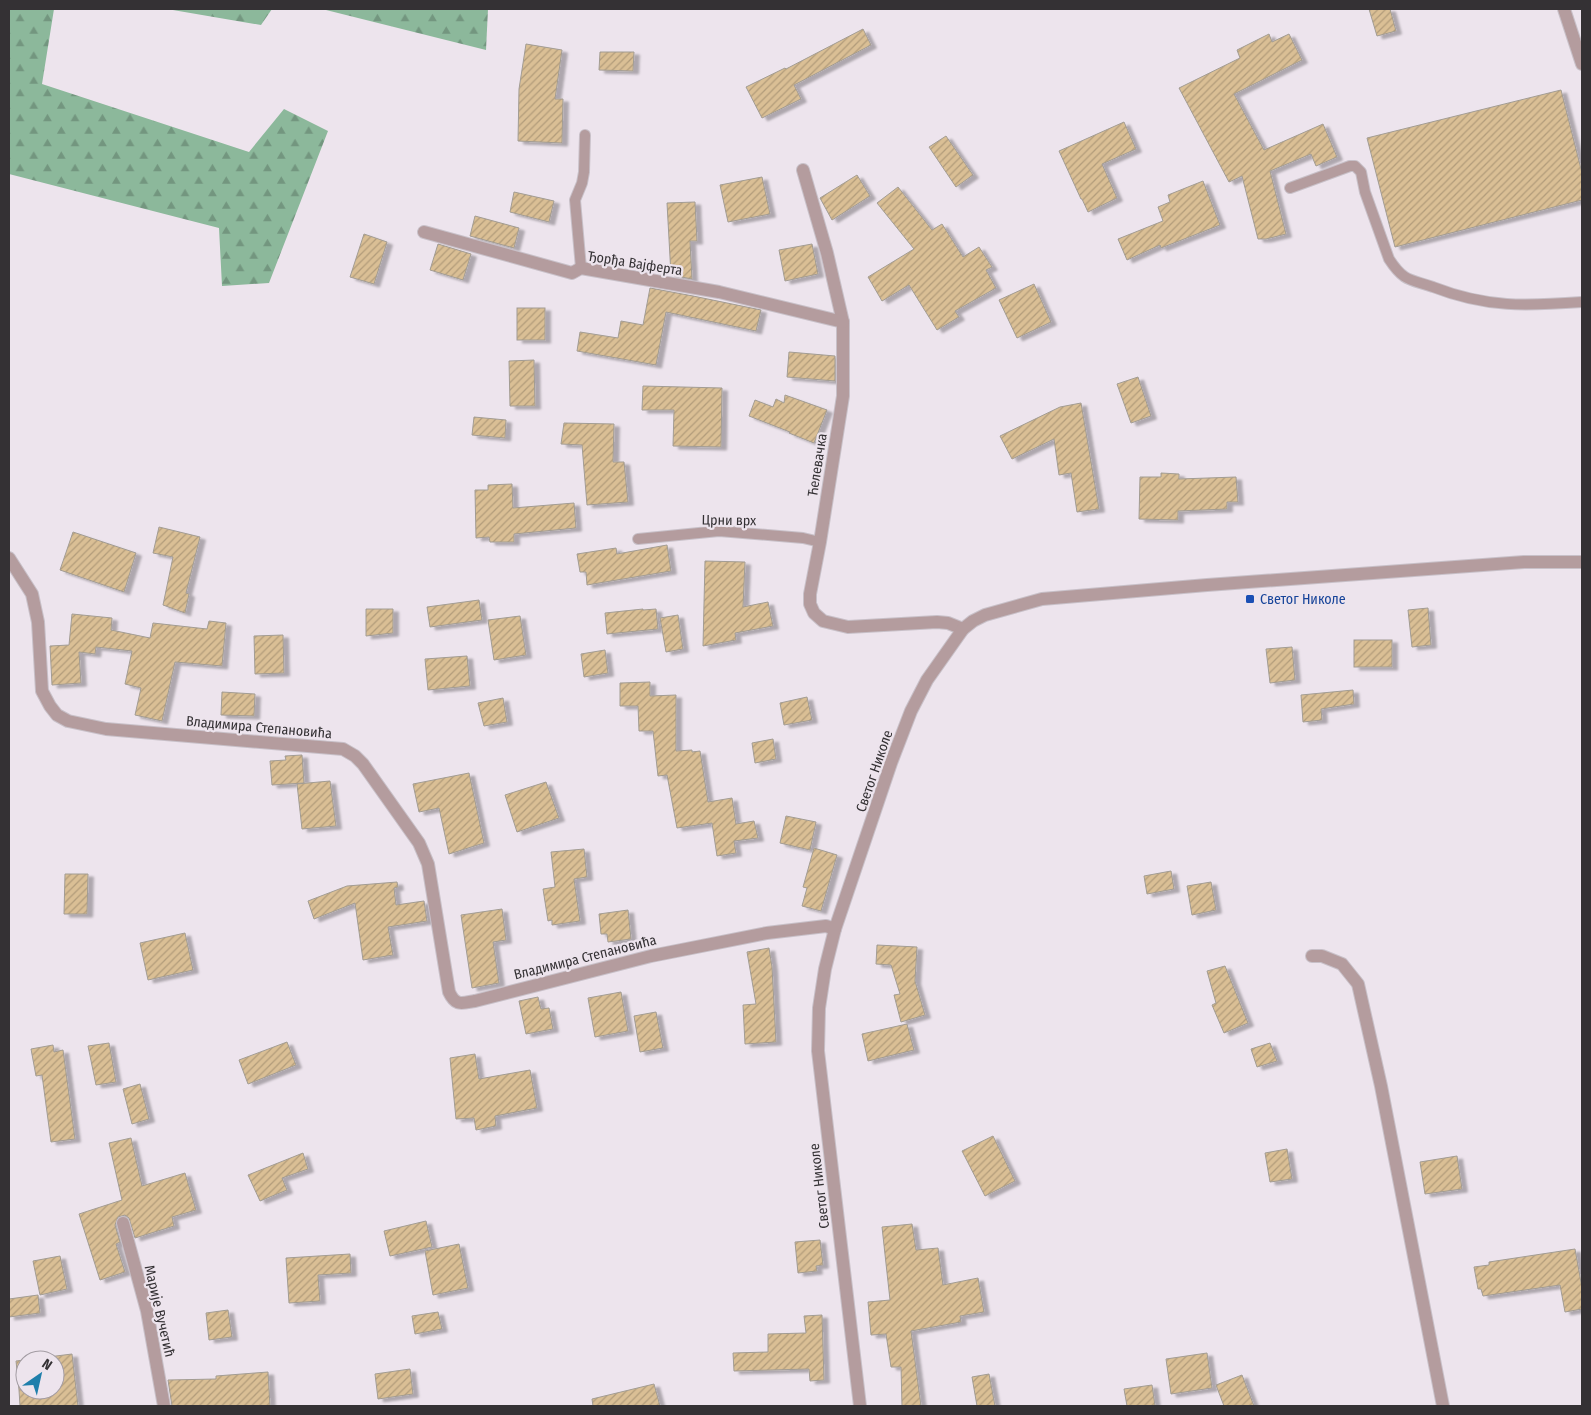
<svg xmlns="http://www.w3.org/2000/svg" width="1591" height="1415" font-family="'Fira Sans Condensed',sans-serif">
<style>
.forest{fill:url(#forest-firs)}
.building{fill:url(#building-hatch);stroke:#a29c93;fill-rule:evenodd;filter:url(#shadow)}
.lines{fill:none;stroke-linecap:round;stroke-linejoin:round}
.service-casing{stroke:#c8c0c8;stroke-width:12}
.minor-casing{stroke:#c8c0c8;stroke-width:14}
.service{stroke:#b49c9e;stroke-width:10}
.minor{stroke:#b49c9e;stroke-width:12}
.transit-dot{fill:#1a4fb4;stroke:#ede4ed;stroke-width:2}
.labels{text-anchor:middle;stroke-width:4.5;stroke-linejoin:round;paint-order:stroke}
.street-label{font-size:14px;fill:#343134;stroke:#ede4ed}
.transit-label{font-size:14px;fill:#164399;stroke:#ede4ed;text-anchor:start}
</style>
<defs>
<pattern id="forest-firs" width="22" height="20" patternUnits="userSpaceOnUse" patternTransform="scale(1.25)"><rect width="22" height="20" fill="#8cb89b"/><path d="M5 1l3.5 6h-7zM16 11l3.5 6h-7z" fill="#73967f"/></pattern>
<pattern id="building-hatch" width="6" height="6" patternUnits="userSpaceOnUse" patternTransform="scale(1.25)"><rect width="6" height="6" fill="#dabf95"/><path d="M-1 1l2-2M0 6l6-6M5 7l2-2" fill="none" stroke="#b29c7a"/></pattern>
<filter id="shadow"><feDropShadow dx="5.5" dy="3" stdDeviation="1" flood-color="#0004"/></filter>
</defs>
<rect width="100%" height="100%" fill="#ede4ed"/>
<!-- forest -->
<g class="forest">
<polygon points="9,9 54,9 42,84 249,152 284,109 328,131 269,283 222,286 219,228 9,174"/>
<polygon points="167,9 272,9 261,25"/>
<polygon points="322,9 488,9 486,50"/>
</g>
<!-- building -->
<g class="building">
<polygon points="1369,9 1390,9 1396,31 1377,36"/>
<polygon points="863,29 871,45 794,85 801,99 762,118 746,87 785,68 786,69"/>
<polygon points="1269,34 1272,42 1289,34 1302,60 1234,94 1264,150 1323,124 1337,157 1316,166 1311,154 1270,171 1286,234 1266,239 1258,239 1242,176 1229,182 1179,88 1240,58 1237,50"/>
<polygon points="526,44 562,50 555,99 563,99 562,143 518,141 519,89"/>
<polygon points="600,52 634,52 633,71 599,70"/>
<polygon points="1561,90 1582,173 1582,200 1395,247 1367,138"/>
<polygon points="1124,122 1136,149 1102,164 1117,198 1088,212 1082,199 1081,199 1059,151"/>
<polygon points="946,136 973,175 956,187 929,147"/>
<polygon points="857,175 870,196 832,220 820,198"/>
<polygon points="762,177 770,214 728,222 720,185"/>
<polygon points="1203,181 1220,225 1161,248 1160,245 1127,260 1118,239 1163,221 1158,207 1170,202 1168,195"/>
<polygon points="898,187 932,230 942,224 963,257 979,247 992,267 986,270 996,288 955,311 959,317 937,330 909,285 882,301 868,277 914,249 877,203"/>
<polygon points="514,192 554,201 549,222 510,212"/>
<polygon points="695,202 697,241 690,241 692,279 671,275 667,203"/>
<polygon points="475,216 519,228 514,248 470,236"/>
<polygon points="364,234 387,242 374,284 350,277"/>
<polygon points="438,244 471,254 463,280 430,270"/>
<polygon points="812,244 818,274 785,281 779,250"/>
<polygon points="1034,284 1051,322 1017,338 999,300"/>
<polygon points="650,288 693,296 761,310 756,331 666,312 656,365 577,351 580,332 618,338 621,321 643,325"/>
<rect x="517" y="308" width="28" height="32"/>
<polygon points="789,352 835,356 835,381 787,377"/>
<polygon points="534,360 535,406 510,406 509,361"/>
<polygon points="1138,377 1151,416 1131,423 1117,384"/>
<polygon points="643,386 722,388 721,447 673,446 674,410 642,410"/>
<polygon points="785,395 827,410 814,443 789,433 790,432 749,416 755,400 773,407 776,399 784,403"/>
<polygon points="1081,403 1099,509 1077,512 1071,473 1059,475 1054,439 1012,459 1000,436 1060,407"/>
<polygon points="474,417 506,420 505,438 472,435"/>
<polygon points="564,423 614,424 613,462 624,462 628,502 587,505 582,445 561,444"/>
<polygon points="1161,473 1179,474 1179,479 1236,477 1238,502 1227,502 1227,509 1178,511 1178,520 1139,519 1140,477 1161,477"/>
<polygon points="512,484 513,508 574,503 576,528 514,534 514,542 490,542 489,537 476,538 475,490 488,490 488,485"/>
<polygon points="159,527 200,537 186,593 189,594 185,613 163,605 173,557 153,553"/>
<polygon points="73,532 136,553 124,592 60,570"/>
<polygon points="667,545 671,571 587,585 586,572 580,572 577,554 616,548 617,554"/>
<polygon points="705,561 745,562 743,607 768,602 773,626 735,633 736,640 703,646"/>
<polygon points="479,600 482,620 430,627 427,607"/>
<polygon points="1428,608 1431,645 1412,647 1408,610"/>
<polygon points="366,609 393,609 393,633 366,636"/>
<polygon points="643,609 643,610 656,609 658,629 607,634 605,613"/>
<polygon points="72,614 112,618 111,630 150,638 153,623 207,629 209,621 226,623 222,666 175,662 162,721 135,715 141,688 125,684 132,651 96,647 95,654 79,652 81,683 52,685 50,646 69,645"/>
<polygon points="678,615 683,649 666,652 660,618"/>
<polygon points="520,616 526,655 494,660 488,620"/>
<polygon points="283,635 284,673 255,674 254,636"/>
<rect x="1354" y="640" width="38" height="27"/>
<polygon points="1292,647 1295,680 1270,683 1266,649"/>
<polygon points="605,650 608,673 584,677 581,654"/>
<polygon points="467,656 470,686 428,690 425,659"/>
<polygon points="650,682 650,696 676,695 676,751 692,750 692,752 700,751 708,802 732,798 736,824 754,821 758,838 734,841 736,853 717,856 712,823 677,828 667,775 658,776 653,731 639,731 638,706 620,706 620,683"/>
<polygon points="1353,690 1354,704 1321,709 1322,720 1303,722 1301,695"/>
<polygon points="222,692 255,694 254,716 221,715"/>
<polygon points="807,697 812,720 784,725 780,703"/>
<polygon points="503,698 507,722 484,726 478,703"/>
<polygon points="773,739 776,759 755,763 752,743"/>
<polygon points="302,755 304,783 272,785 270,761 286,760 285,756"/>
<polygon points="469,773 484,843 449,854 439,808 419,812 413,784"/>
<polygon points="330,781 336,826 302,829 297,784"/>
<polygon points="546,782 559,818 517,832 505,795"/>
<polygon points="786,816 816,822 810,850 780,843"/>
<polygon points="814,848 837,855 821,911 802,906 807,888 803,887"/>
<polygon points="584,849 587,877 574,879 580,921 552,925 552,920 548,921 543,889 555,887 551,852"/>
<polygon points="1171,871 1174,889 1147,894 1144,876"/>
<polygon points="65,874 88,874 87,914 64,914"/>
<polygon points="397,882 398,887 394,888 396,905 424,901 427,921 388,927 393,955 363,960 355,903 314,919 308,901 347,886"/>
<polygon points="1211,882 1216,910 1192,915 1187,886"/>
<polygon points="502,909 506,940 493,942 499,983 472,988 461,915"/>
<polygon points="628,910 631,939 608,942 607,934 601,934 599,914"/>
<polygon points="185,933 193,970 148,980 140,943"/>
<polygon points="877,945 917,947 915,981 925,1015 901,1022 894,995 900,994 891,965 876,964"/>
<polygon points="769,948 772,967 776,1042 745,1044 743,1005 756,1004 747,952"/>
<polygon points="1225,966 1248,1023 1224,1033 1212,1005 1216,1003 1207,971"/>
<polygon points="621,992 628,1031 595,1037 588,998"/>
<polygon points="538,997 541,1009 549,1008 553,1029 526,1034 519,1001"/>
<polygon points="656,1012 663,1048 640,1052 634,1016"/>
<polygon points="907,1024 914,1050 868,1061 862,1034"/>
<polygon points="287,1042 296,1065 248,1084 239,1060"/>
<polygon points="109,1043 116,1082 96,1085 88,1046"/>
<polygon points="1270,1043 1277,1061 1257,1067 1251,1049"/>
<polygon points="53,1045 54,1052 63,1050 75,1139 51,1142 42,1075 36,1076 31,1049"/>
<polygon points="475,1054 479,1079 530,1070 537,1108 495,1116 496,1126 476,1130 474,1118 456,1119 450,1058"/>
<polygon points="140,1084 149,1119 132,1124 123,1089"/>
<polygon points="993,1136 1015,1181 985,1196 962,1151"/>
<polygon points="131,1138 142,1186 185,1173 196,1210 172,1217 174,1226 135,1238 129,1218 125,1215 118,1217 115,1225 120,1242 116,1244 125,1272 100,1280 79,1214 122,1200 109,1143"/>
<polygon points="1287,1149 1292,1179 1270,1182 1265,1153"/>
<polygon points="303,1153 308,1169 282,1178 287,1190 260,1201 248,1175"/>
<polygon points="1457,1156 1462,1189 1425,1194 1420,1162"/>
<polygon points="426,1221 432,1247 390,1256 384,1231"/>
<polygon points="912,1224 916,1250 938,1248 943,1285 978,1278 984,1312 960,1316 961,1322 911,1331 921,1406 902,1406 901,1367 891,1367 886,1334 871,1335 868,1302 890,1300 882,1227"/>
<polygon points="820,1240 823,1265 816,1266 817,1271 798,1273 795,1242"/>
<polygon points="459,1244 468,1288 433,1295 425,1251"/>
<polygon points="1575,1249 1582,1288 1582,1309 1565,1312 1560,1285 1483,1296 1481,1289 1478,1289 1474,1267 1489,1265 1489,1262"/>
<polygon points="350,1254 351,1273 318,1275 320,1301 289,1303 286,1258"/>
<polygon points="60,1256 67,1289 40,1295 33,1261"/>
<polygon points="38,1295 40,1313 9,1317 9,1299"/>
<polygon points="228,1310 232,1337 209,1340 206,1313"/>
<polygon points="438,1312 442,1329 415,1334 412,1316"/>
<polygon points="822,1315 824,1380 810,1381 809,1369 734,1371 733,1353 768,1352 768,1334 806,1333 804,1316"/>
<polygon points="1207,1353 1212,1388 1171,1394 1166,1359"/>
<path d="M72 1354 78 1406H20L19 1390 16 1361ZM25 1360H55V1390H25Z"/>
<polygon points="410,1369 413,1394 378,1399 375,1374"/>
<polygon points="268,1372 270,1406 172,1406 168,1380 216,1379 216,1376"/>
<polygon points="989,1374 995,1406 977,1406 972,1377"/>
<polygon points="1242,1375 1254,1406 1224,1406 1216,1385"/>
<polygon points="654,1384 660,1406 593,1406 592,1399"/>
<polygon points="1152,1385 1155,1406 1127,1406 1124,1389"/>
</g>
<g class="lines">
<defs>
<g id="service">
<path d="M1290 188 1350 166H1355L1361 172 1365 192 1389 259C1404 282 1410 279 1433 287 1487 308 1526 306 1582 302"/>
<polyline points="581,268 575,200 582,183 584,172 585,135"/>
<polyline points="638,539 719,531 803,538 820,542"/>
</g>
<g id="minor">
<polyline points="1564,9 1582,64"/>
<polyline points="803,170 827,253 843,322 843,396 820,542 810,594 810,604 814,613 823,621 848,627 937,622 948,623 963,629"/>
<polyline points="424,232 572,273 581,268 719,292 843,322"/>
<path d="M9 558 32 594 38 622 42 691 50 706 57 715 68 721 106 729 343 749 355 756 363 764 419 843 428 864 449 992C456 1007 462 1003 475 1001L651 956 767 933 826 926 835 929"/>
<polyline points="1312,956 1322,956 1342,964 1358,984 1381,1086 1443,1406"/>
<polyline points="123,1223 147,1311 164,1406"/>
<polyline points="860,1406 818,1051 819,1008 825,969 835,929 891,763 911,711 927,680 963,629 973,621 985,615 1042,599 1207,585 1524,562 1582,562"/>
</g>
</defs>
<!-- service casing -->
<use href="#service" class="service-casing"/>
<!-- minor casing -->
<use href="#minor" class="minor-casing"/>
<!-- service -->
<use href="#service" class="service"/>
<!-- minor -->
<use href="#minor" class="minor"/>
</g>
<!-- markers -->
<rect class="transit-dot" x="1245" y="594" width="10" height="10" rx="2.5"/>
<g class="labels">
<!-- street labels -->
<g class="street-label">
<text transform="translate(635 263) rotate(9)" y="5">Ђорђа Вајферта</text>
<text transform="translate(817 465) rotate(-81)" y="5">Ћелевачка</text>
<text transform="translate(729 520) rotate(1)" y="5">Црни врх</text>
<text transform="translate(259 727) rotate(5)" y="5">Владимира Степановића</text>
<text transform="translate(874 771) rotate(-71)" y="5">Светог Николе</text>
<text transform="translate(585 957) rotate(-14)" y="5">Владимира Степановића</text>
<text transform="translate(819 1186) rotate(-97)" y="5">Светог Николе</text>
<text transform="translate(160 1311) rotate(77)" y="5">Марије Вучетић</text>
</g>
<!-- transit labels -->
<g class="transit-label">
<text x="1260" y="604">Светог Николе</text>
</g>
</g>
<!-- border -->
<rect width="1591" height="1415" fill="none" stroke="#343134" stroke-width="20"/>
<!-- north arrow -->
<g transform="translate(40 1375) rotate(34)"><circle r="24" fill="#ede4ed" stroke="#a39ca3"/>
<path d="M0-4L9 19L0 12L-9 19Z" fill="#1f7fab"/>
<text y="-8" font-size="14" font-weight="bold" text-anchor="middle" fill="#343134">N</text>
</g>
</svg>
